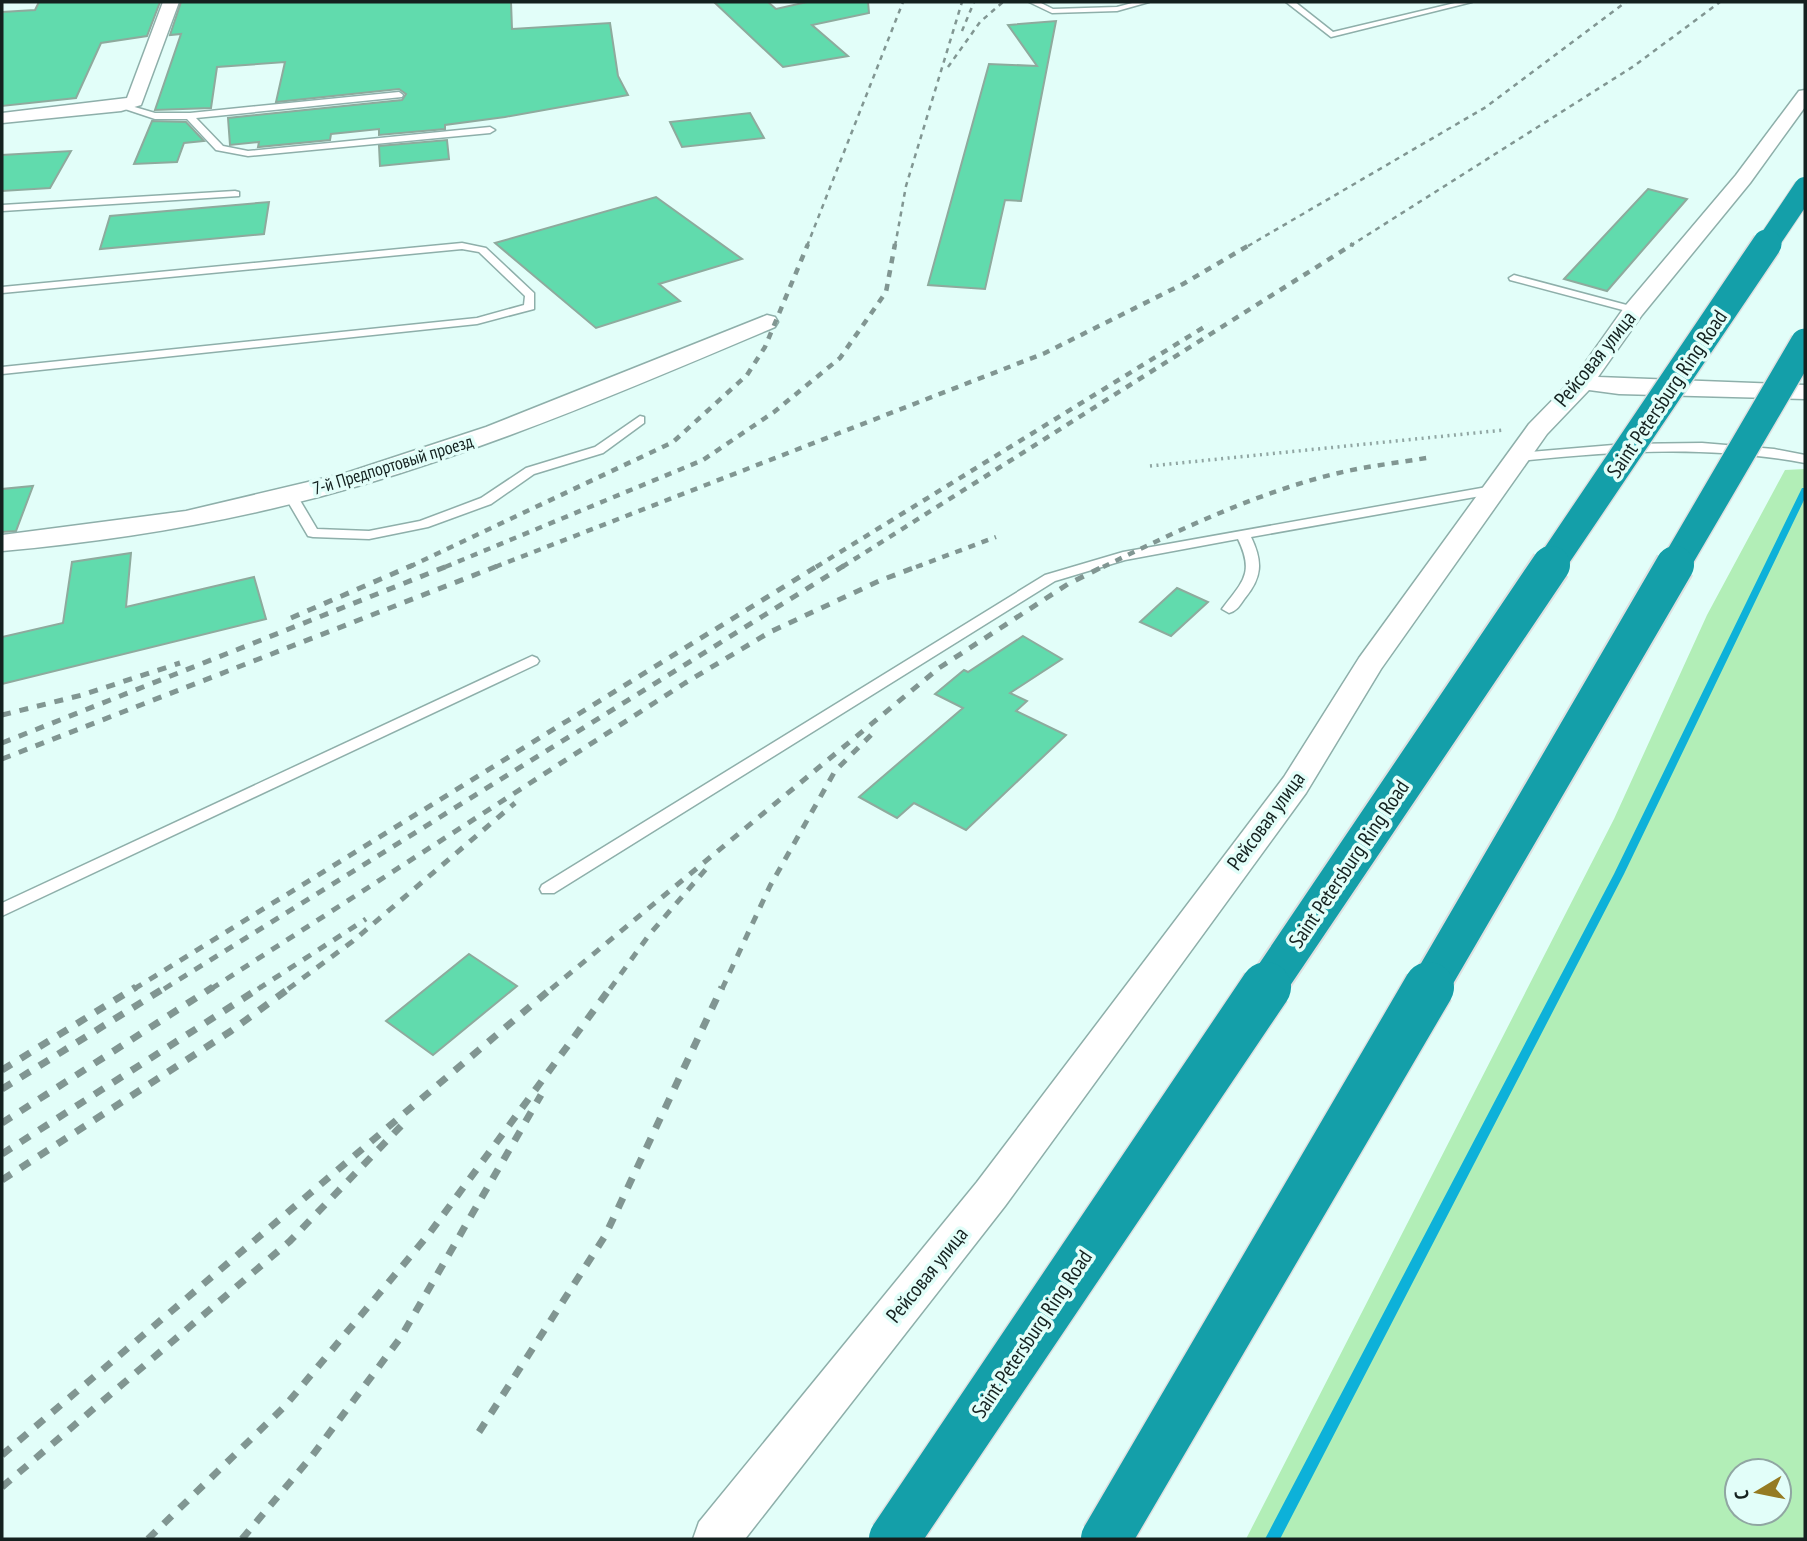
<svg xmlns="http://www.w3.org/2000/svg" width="1807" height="1541" font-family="'PT Sans Narrow',sans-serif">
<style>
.green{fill:#b2eeb7;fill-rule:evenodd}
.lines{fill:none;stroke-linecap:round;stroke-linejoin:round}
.stream{fill:#0db1d9;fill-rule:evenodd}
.building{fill:#61dbad;stroke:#8eaa9d;stroke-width:2}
.lane-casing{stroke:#8eafaa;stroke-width:3}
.street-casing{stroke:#8eafaa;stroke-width:3}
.path{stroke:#90a6a3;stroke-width:3.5;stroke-dasharray:2 4.5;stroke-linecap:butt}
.lane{fill:#fff;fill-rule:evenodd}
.street{fill:#fff;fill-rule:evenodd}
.rail-far3{stroke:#819692;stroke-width:2.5;stroke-dasharray:5 5;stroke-linecap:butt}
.rail-far2{stroke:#819692;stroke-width:4.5;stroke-dasharray:7 7;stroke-linecap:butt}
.rail-far1{stroke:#819692;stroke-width:5;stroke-dasharray:9 9;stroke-linecap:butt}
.rail{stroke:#819692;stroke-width:7;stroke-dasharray:11 11;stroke-linecap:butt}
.highway-bridge-far3-casing{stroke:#dee0e0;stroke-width:24;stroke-linecap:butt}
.highway-bridge-far2-casing{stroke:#dee0e0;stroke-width:32;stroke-linecap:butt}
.highway-bridge-far1-casing{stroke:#dee0e0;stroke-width:42;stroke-linecap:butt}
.highway-bridge-casing{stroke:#dee0e0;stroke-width:53;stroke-linecap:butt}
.highway-bridge-far3{stroke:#149fa9;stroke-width:22}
.highway-bridge-far2{stroke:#149fa9;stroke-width:29}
.highway-bridge-far1{stroke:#149fa9;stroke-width:38}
.highway-bridge{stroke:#149fa9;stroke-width:50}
.labels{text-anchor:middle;stroke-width:7;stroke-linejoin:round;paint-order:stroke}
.far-street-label{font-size:18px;fill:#14211f;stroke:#e2fef9}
.street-label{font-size:21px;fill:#14211f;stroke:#e2fef9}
</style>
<rect width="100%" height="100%" fill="#e2fef9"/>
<!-- green -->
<path class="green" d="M1805 469V1539H1246L1614 819 1707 615 1785 470ZM1737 1471H1779V1513H1737Z"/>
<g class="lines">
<!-- stream -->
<polygon class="stream" points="1802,488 1805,488 1805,498 1624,874 1280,1539 1265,1539 1614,874"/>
</g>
<!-- building -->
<g class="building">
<polygon points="39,2 160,2 147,36 101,43 76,98 2,106 2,12 35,10"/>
<polygon points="181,2 511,2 512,29 610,23 618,76 628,95 505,117 445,125 445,129 379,135 379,129 331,134 330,140 258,147 259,142 230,145 228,118 402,100 406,94 399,89 276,102 285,62 217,67 211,108 155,110 181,34 170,35"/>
<polygon points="714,2 768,2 776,9 807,2 868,2 869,13 812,25 848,56 783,67"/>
<polygon points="1056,21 1021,201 1005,200 985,289 928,285 989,64 1037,66 1008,25"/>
<polygon points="750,113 764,138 682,147 670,122"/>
<polygon points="152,121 186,122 204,141 184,143 177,162 134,164"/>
<polygon points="447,140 449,159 380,166 379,146"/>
<polygon points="71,151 50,188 2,191 2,155"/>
<polygon points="1648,189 1687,199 1607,291 1564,279"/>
<polygon points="656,197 742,259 659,284 680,301 596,328 495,243"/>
<polygon points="269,202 264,234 100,249 110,216"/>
<polygon points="33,486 16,531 2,532 2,489"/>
<polygon points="131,553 126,607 254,577 266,619 2,684 2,637 63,623 72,562"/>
<polygon points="1177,588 1208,602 1171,636 1140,622"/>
<polygon points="1023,636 1062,659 1010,693 1027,701 1016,711 1066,735 966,830 914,803 897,818 859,797 963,708 935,694 964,670 968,672"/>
<polygon points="469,954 517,986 433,1055 386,1021"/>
</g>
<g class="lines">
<defs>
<g id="lane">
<polygon points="1029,2 1039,2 1053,9 1117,7 1136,2 1149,2 1117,11 1052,13"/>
<polygon points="1286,2 1295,2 1333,32 1459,2 1472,2 1331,37"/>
<polygon points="399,92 403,95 402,97 196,118 223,146 248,151 490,127 495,130 490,133 248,156 216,150 187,119 155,119 116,106 121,103 155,113 190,113"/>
<polygon points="235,191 239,192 239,196 2,211 2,205"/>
<polygon points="462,243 486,248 534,293 534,309 477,324 2,374 2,367 477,318 524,305 525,296 479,252 462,249 2,293 2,287"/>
<polygon points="1514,275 1638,308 1640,310 1634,313 1510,280 1509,278"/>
<polygon points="640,416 644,417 644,423 603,453 534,474 491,504 428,527 369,539 313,537 308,536 284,495 290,491 295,492 317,529 369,531 420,521 481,498 526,468 595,447"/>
<path d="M1702 443 1774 449 1805 455V463C1710 445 1615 451 1519 461L1513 457 1519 453 1625 444Z"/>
<path d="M1498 485 1503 486V492L1251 537C1263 562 1262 577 1245 598 1240 605 1237 611 1229 613L1222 609C1242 582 1255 574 1238 539L1125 560 1055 581 554 893H542L540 889 542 885 1045 575 1123 552Z"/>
<polygon points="532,656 537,658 539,661 537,664 2,916 2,903"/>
</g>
<g id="street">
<polygon points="163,2 179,2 141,105 121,111 2,123 2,113 127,98"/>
<polygon points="1805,90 1805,107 1750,183 1642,315 1598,377 1805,385 1805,399 1619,394 1589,390 1547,434 1381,669 1306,793 1005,1206 745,1539 693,1539 699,1522 977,1182 1284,777 1359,658 1529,424 1575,377 1626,305 1736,175 1799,91"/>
<path d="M767 315 775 317 778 322 775 327C640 384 506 442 365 484 247 519 125 540 2 551V535L186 511 346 473 486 427Z"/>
</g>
</defs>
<!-- lane casing -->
<use href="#lane" class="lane-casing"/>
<!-- street casing -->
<use href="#street" class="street-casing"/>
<!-- path -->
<polyline class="path" points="1150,466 1504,430"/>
<!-- lane -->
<use href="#lane" class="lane"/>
<!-- street -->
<use href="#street" class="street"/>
<!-- rail-far3 -->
<g class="rail-far3">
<polyline points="962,31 974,2"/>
<polyline points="948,67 980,22 1003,2"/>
<polyline points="807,246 903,2"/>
<polyline points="895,246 906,186 962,2"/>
<polyline points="1248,246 1486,107 1626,2"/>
<polyline points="1350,246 1634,66 1720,2"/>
</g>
<!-- rail-far2 -->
<g class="rail-far2">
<polyline points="409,567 673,442 747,375 765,347 808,244"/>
<polyline points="445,567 703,460 774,412 840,358 886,292 895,244"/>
<polyline points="495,567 1045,353 1183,284 1251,244"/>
<polyline points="816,567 1209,324"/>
<polyline points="842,567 1353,244"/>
<polyline points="916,567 996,537"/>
<path d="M1103 567C1181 529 1262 490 1347 471 1375 465 1404 462 1432 457"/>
</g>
<!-- rail-far1 -->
<g class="rail-far1">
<polyline points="291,618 413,565"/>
<polyline points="2,715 82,695 180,663"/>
<polyline points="2,743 450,565"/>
<polyline points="2,759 500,565"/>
<polyline points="134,989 819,565"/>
<polyline points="164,989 845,565"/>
<polyline points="211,989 685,683 770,632 879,581 921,565"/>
<polyline points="258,989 366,919"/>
<polyline points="288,989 353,941 515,803"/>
<polyline points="551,989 939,668 1068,584 1106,565"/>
<polyline points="610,989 649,935 706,869"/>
<polyline points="722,989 770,886 835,771 871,735"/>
</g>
<!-- rail -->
<g class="rail">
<polyline points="2,1070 136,987"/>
<polyline points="2,1089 166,987"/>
<polyline points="2,1123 213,987"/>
<polyline points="2,1154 261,987"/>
<polyline points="2,1180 231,1031 291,987"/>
<polyline points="479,1432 605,1236 722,987"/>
<polyline points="2,1455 553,987"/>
<polyline points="2,1487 290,1241 401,1126"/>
<polyline points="148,1539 285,1406 429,1234 611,987"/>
<polyline points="242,1539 312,1456 401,1337 541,1095"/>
</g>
<defs>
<polyline id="highway-bridge-far3" points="1766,246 1805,188"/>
<g id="highway-bridge-far2">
<polyline points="1549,567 1767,244"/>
<polyline points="1674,567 1805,343"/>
</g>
<g id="highway-bridge-far1">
<polyline points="1265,989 1551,565"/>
<polyline points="1428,989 1675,565"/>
</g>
<g id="highway-bridge">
<polyline points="894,1539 1266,987"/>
<polyline points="1106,1539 1429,987"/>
</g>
</defs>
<!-- highway-bridge-far3 casing -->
<use href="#highway-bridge-far3" class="highway-bridge-far3-casing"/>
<!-- highway-bridge-far2 casing -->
<use href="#highway-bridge-far2" class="highway-bridge-far2-casing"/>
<!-- highway-bridge-far1 casing -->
<use href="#highway-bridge-far1" class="highway-bridge-far1-casing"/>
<!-- highway-bridge casing -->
<use href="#highway-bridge" class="highway-bridge-casing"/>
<!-- highway-bridge-far3 -->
<use href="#highway-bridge-far3" class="highway-bridge-far3"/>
<!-- highway-bridge-far2 -->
<use href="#highway-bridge-far2" class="highway-bridge-far2"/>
<!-- highway-bridge-far1 -->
<use href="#highway-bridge-far1" class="highway-bridge-far1"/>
<!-- highway-bridge -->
<use href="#highway-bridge" class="highway-bridge"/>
</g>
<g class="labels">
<!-- far-street labels -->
<g class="far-street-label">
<text transform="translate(393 465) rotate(-17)" y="6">7-й Предпортовый проезд</text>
</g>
<!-- street labels -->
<g class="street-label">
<text transform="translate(1595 359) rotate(-51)" y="7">Рейсовая улица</text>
<text transform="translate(1667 394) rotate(-56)" y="7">Saint Petersburg Ring Road</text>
<text transform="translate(1266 821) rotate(-54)" y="7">Рейсовая улица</text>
<text transform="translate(1349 864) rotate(-56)" y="7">Saint Petersburg Ring Road</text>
<text transform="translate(927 1275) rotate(-51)" y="7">Рейсовая улица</text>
<text transform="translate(1032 1334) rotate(-56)" y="7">Saint Petersburg Ring Road</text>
</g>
</g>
<!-- border -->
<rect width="1807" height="1541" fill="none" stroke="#14211f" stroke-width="7"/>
<!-- north arrow -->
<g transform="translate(1758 1492) rotate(260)"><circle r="33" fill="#e2fef9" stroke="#90a6a2" stroke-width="2"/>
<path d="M0-5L12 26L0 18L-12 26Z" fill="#957b22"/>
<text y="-10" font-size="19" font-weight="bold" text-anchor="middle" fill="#14211f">С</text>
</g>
</svg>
